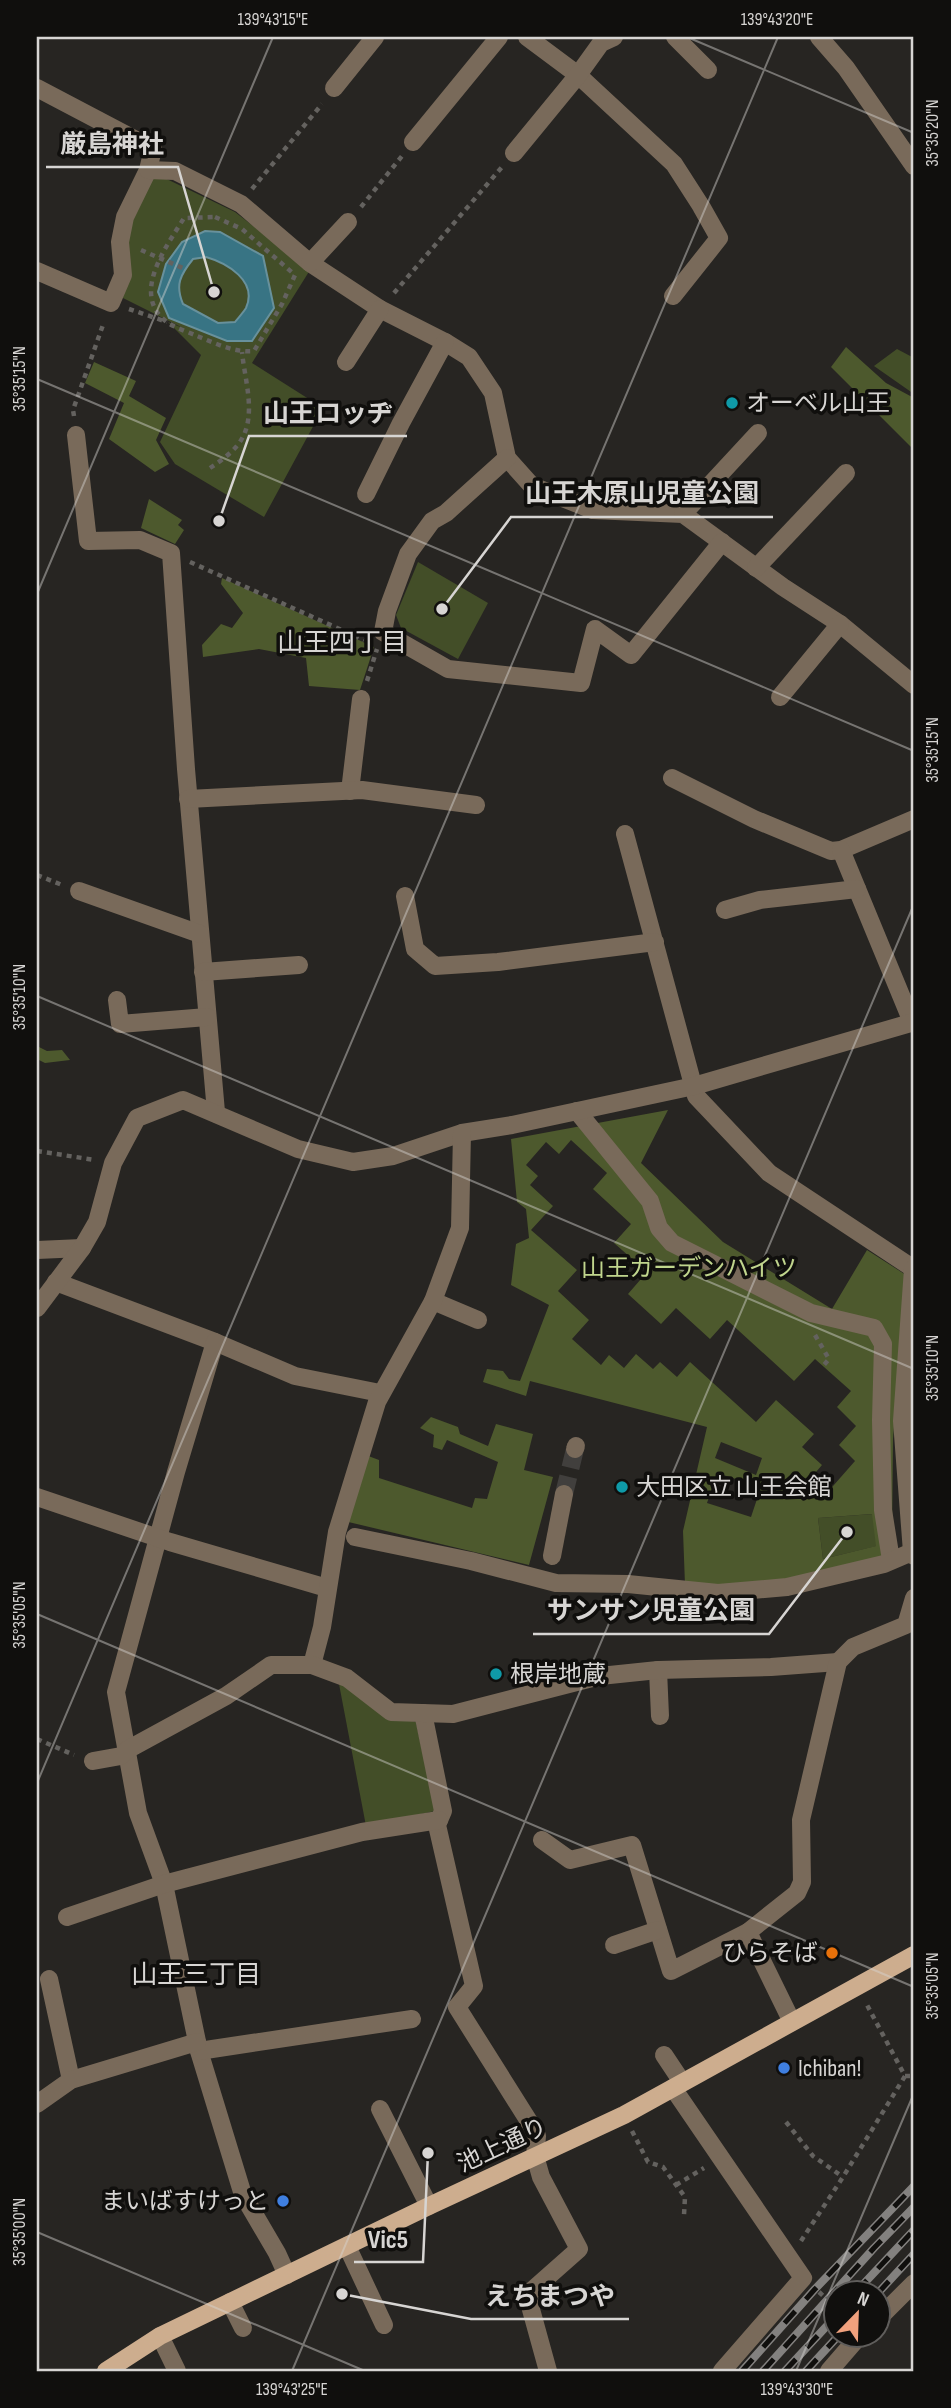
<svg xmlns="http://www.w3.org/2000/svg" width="951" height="2408" font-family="'Sofia Sans Condensed','Noto Sans JP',sans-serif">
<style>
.green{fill:#434e28}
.forest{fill:#4d592d;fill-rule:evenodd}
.water{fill:#387484;stroke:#68919c;stroke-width:2;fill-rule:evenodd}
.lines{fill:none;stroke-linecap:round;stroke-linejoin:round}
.minor-tunnel{stroke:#413f3d;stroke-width:18;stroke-dasharray:18 9;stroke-linecap:butt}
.path{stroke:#64625f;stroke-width:4.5;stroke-dasharray:5 5;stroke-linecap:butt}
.minor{stroke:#796a5a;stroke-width:18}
.major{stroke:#cdad8e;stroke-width:18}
.rail-casing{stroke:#83817f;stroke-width:8}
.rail{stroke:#100f0d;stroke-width:5;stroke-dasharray:16;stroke-linecap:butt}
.ticks{fill:none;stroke:#d7d5d3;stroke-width:2;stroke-opacity:0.45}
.culture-dot{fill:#0f9aa8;stroke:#100f0d;stroke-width:2.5}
.food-dot{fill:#e8710a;stroke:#100f0d;stroke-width:2.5}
.shop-dot{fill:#3f7fe0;stroke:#100f0d;stroke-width:2.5}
.labels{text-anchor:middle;stroke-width:7;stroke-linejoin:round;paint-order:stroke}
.poi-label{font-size:24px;fill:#d7d5d3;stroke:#100f0d;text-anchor:start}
.park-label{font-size:24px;fill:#c0d58d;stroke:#100f0d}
.street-label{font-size:24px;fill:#d7d5d3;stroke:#100f0d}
.neighbourhood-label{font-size:26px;fill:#d7d5d3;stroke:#100f0d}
.leader{fill:none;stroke:#d7d5d3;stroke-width:2.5}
.callout-dot{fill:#d7d5d3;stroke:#100f0d;stroke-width:2.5}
.callout-label{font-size:26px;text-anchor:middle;font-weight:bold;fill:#d7d5d3;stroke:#100f0d;stroke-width:7;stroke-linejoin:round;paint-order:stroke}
.neatline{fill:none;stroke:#d7d5d3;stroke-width:2.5}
.ticks-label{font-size:18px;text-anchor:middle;fill:#d7d5d3}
</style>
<rect width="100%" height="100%" fill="#272522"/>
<!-- green -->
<g class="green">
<polygon points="148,170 235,212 310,270 252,363 323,408 264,517 175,464 160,442 201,355 168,322 183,328 123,298 129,226"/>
<polygon points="897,349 914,358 914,394 874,366"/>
<polygon points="418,562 488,603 458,659 401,628 396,615"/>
<polygon points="873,1514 877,1546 823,1559 818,1518"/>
<polygon points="339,1684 352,1687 390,1715 416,1722 435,1811 366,1826"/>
</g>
<!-- forest -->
<g class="forest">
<polygon points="846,347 886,383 914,398 914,450 831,367"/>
<polygon points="94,362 136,381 129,396 166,418 156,440 169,464 155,472 109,439 124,403 85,383"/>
<polygon points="149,499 182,520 178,525 184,530 175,544 141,528"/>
<polygon points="222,578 374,647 360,690 309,686 306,658 259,649 203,657 202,645 221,624 232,628 243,613 221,584"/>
<polygon points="37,1046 47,1051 62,1050 70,1060 45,1063 37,1059"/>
<path d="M668 1110 641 1163 723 1242 832 1309 867 1250 906 1275 893 1439 892 1536 884 1559 784 1585H685L683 1531 707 1427 530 1381 526 1396 483 1382 487 1369 503 1371 509 1379 520 1381 549 1305 511 1285 516 1244 529 1238 526 1209 517 1202 511 1139ZM571 1140 607 1173 593 1189 631 1224 614 1243 647 1272 628 1294 661 1324 676 1308 710 1339 727 1320 794 1381 815 1359 851 1391 837 1407 856 1426 839 1445 855 1461 826 1494 810 1479 822 1465 802 1447 814 1434 776 1400 756 1422 690 1362 677 1377 660 1362 653 1369 636 1354 624 1368 609 1355 601 1365 572 1339 589 1320 558 1291 577 1270 531 1230 553 1206 530 1185 538 1176 526 1165 546 1142 559 1154ZM721 1442 762 1458 756 1475 715 1458ZM717 1473 761 1487 751 1517 707 1503ZM872 1514 876 1546 823 1559 818 1518Z"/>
<polygon points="431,1417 458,1427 460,1434 488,1446 496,1424 533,1434 524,1470 553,1477 529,1565 340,1520 363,1454 379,1460 379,1478 472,1508 475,1498 487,1499 498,1462 447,1440 442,1450 433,1447 434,1435 420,1428"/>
</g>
<!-- water -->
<path class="water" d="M205 231 220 232 263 256 274 308 252 341H227L169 318 158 292 166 264 182 242ZM206 257C227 263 258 281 246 308 243 313 238 318 235 322L218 323 183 304C175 285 180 275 193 259Z"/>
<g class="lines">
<!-- minor-tunnel -->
<polyline class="minor-tunnel" points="564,1494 575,1449"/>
<!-- path -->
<g class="path">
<polyline points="252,189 322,104"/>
<polyline points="361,207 402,156"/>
<path d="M215 217 242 229 295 275 282 304 254 351C234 353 215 343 197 336 188 332 176 328 168 323 129 295 167 246 184 218Z"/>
<polyline points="141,250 185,269"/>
<polyline points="394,293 502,167"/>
<polyline points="129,309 167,322"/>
<polyline points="74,416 73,410 104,322"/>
<path d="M210 468C219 462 229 455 236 447 259 421 245 383 242 352"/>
<polyline points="190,562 364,640"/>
<polyline points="367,681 377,649"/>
<polyline points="37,875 62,885"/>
<polyline points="37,1151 95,1160"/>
<polyline points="815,1335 829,1359 823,1366"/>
<polyline points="37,1739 74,1755"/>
<polyline points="905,2076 914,2076"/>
<polyline points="786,2122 813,2156 843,2177"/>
<polyline points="632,2131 648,2162 663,2167 685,2197 684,2215"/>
<polyline points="676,2185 704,2168"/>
<polyline points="801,2241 843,2177 905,2076 867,2005"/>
<polyline points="819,2292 836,2308"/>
</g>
<!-- minor -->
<g class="minor">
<polyline points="527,37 578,75 674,164 701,206 719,238 673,296"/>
<polyline points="675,37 708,70"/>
<polyline points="819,37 846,68 914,166"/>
<polyline points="37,88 153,149 148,170 125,217 120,242 123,275 111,303 37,271"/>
<polyline points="334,88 375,37"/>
<polyline points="413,142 499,37"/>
<polyline points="514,153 578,75 601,43 614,37"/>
<polyline points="148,170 175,171 241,204 310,263 380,309 445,342 469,357 493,393 507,458 532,486 593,510 683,514 783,587 840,624 914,685"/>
<polyline points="310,263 348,222"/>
<polyline points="346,362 380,309"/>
<polyline points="76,435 88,541 140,540 171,553 186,769 216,1112"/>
<polyline points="507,458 446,513 432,521 408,554 387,611 383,632 448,669 581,683 595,629 631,655 722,542"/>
<polyline points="366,494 401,423 445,342"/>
<polyline points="683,514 758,433"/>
<polyline points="756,568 846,473"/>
<polyline points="780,697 840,624"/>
<polyline points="672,778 754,819 831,851 841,850 914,819"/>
<polyline points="350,791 361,699"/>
<polyline points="188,799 362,790 476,805"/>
<polyline points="625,834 696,1096 769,1173 914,1269"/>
<polyline points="841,850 912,1022"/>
<polyline points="79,891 200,934"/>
<polyline points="405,896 415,949 435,966 498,962 655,942"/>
<polyline points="725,910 760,900 857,889"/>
<polyline points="203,972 299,965"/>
<polyline points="117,1000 120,1024 207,1017"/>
<polyline points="577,1111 650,1201 659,1228 672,1243 811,1313 874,1328 883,1344 881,1420 883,1510 891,1560"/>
<polyline points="37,1250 82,1248"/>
<polyline points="913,1269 902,1421 912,1552 914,1556"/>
<polyline points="56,1282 215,1342 295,1376 380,1393"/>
<polyline points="433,1301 478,1320"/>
<polyline points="37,1308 82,1248 97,1222 113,1163 137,1118 183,1100 298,1149 353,1162 393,1156 462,1133 512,1125 694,1086 914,1022"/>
<polyline points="215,1342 176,1472 116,1692 138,1813 164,1884 199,2051 243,2195 277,2253 287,2275"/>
<polyline points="575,1449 576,1446"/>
<polyline points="37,1497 170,1542 327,1588"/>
<polyline points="355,1537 471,1561 556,1583 628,1584 718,1593 787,1587 884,1564 912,1552"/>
<polyline points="552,1556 564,1494"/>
<polyline points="312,1665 322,1627 337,1532 377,1402 433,1301 460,1228 462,1133"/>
<polyline points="658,1670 660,1716"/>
<polyline points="423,1713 443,1811 437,1825 474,1986 457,2007 535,2131 537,2136 535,2156 541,2177 579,2249 527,2295 548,2371"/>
<polyline points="93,1761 121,1756 127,1750 226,1696 271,1665 312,1665 347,1678 391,1712 453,1714 600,1676 658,1670 771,1667 838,1662"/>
<polyline points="542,1840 570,1860 632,1845 671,1971 748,1932 792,2022"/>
<polyline points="67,1917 164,1884 362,1832 439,1820"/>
<polyline points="748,1932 797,1893 802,1882 801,1820 838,1662 853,1647 906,1625 914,1598"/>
<polyline points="614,1945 658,1930"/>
<polyline points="49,1979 71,2080"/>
<polyline points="199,2051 412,2019"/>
<polyline points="664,2055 682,2082"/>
<polyline points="673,2088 803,2278 722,2371"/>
<polyline points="37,2104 71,2080 197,2042"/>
<polyline points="380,2109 429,2206"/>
<polyline points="347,2246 384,2325"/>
<polyline points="230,2302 243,2328"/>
<polyline points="878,2319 914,2283"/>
<polyline points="160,2336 177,2371"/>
<polyline points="829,2371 861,2334"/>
</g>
<!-- major -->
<polyline class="major" points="106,2371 160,2336 429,2206 624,2115 914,1955"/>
<defs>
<g id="rail">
<polyline points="856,2292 914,2230"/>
<polyline points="878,2293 914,2254"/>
<polyline points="742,2371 815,2289 914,2186"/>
<polyline points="763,2371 874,2248 914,2207"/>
<polyline points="785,2371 836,2316"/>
<polyline points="806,2371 840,2334"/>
</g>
</defs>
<!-- rail casing -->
<use href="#rail" class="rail-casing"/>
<!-- rail -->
<use href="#rail" class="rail"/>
</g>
<!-- ticks -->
<path class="ticks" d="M687 37 914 133M37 379 914 751M37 594 273 37M37 996 914 1369M37 1614 914 1987M37 1783 778 37M37 2232 365 2371M292 2371 914 904M796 2371 914 2093"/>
<!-- markers -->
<g class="culture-dot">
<circle cx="732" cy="403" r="7"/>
<circle cx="622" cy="1487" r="7"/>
<circle cx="496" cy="1674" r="7"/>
</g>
<circle class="food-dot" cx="832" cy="1953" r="7"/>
<g class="shop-dot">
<circle cx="784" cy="2068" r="7"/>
<circle cx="283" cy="2201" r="7"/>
</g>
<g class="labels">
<!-- poi labels -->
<g class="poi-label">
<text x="746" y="411">オーベル山王</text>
<text x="636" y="1495">大田区立 山王会館</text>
<text x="510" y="1682">根岸地蔵</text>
<text x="818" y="1961" text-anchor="end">ひらそば</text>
<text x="798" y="2076">Ichiban!</text>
<text x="269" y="2209" text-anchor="end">まいばすけっと</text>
</g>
<!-- park labels -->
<g class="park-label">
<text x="689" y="1276">山王ガーデンハイツ</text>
</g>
<!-- street labels -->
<g class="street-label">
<text transform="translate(502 2145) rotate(-25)" y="8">池上通り</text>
</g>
<!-- neighbourhood labels -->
<g class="neighbourhood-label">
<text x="342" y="651">山王四丁目</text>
<text x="196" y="1983">山王三丁目</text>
</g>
</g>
<!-- callouts -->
<path class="leader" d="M214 292L178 167H46M219 521L249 436H407M442 609L511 517H773M847 1532L769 1634H533M428 2153L423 2262H354M342 2294L471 2319H629"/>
<g class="callout-dot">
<circle cx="214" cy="292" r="7"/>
<circle cx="219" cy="521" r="7"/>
<circle cx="442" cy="609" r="7"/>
<circle cx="847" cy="1532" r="7"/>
<circle cx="428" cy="2153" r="7"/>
<circle cx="342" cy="2294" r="7"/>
</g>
<g class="callout-label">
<text x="112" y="153">厳島神社</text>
<text x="328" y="422">山王ロッヂ</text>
<text x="642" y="502">山王木原山児童公園</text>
<text x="651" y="1619">サンサン児童公園</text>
<text x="388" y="2248">Vic5</text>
<text x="550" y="2305">えちまつや</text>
</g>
<!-- border -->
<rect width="951" height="2408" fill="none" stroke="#100f0d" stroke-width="77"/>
<!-- north arrow -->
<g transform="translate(857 2314) rotate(23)"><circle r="33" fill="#100f0d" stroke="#605e5c" stroke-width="2"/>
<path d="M0-5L12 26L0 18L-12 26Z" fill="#f1a17d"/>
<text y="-10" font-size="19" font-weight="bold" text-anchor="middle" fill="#d7d5d3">N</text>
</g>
<rect x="38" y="38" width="874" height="2332" class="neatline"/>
<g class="ticks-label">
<text x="273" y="25">139°43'15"E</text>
<text x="777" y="25">139°43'20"E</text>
<text transform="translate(932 133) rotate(-90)" y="6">35°35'20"N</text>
<text transform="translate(19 379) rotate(-90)" y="6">35°35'15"N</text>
<text transform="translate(932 750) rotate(-90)" y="6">35°35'15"N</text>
<text transform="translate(19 997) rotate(-90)" y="6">35°35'10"N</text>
<text transform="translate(932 1368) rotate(-90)" y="6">35°35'10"N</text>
<text transform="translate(19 1615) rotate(-90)" y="6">35°35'05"N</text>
<text transform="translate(932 1986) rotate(-90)" y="6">35°35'05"N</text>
<text transform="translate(19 2232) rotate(-90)" y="6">35°35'00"N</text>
<text x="292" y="2395">139°43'25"E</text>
<text x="797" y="2395">139°43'30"E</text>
</g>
</svg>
